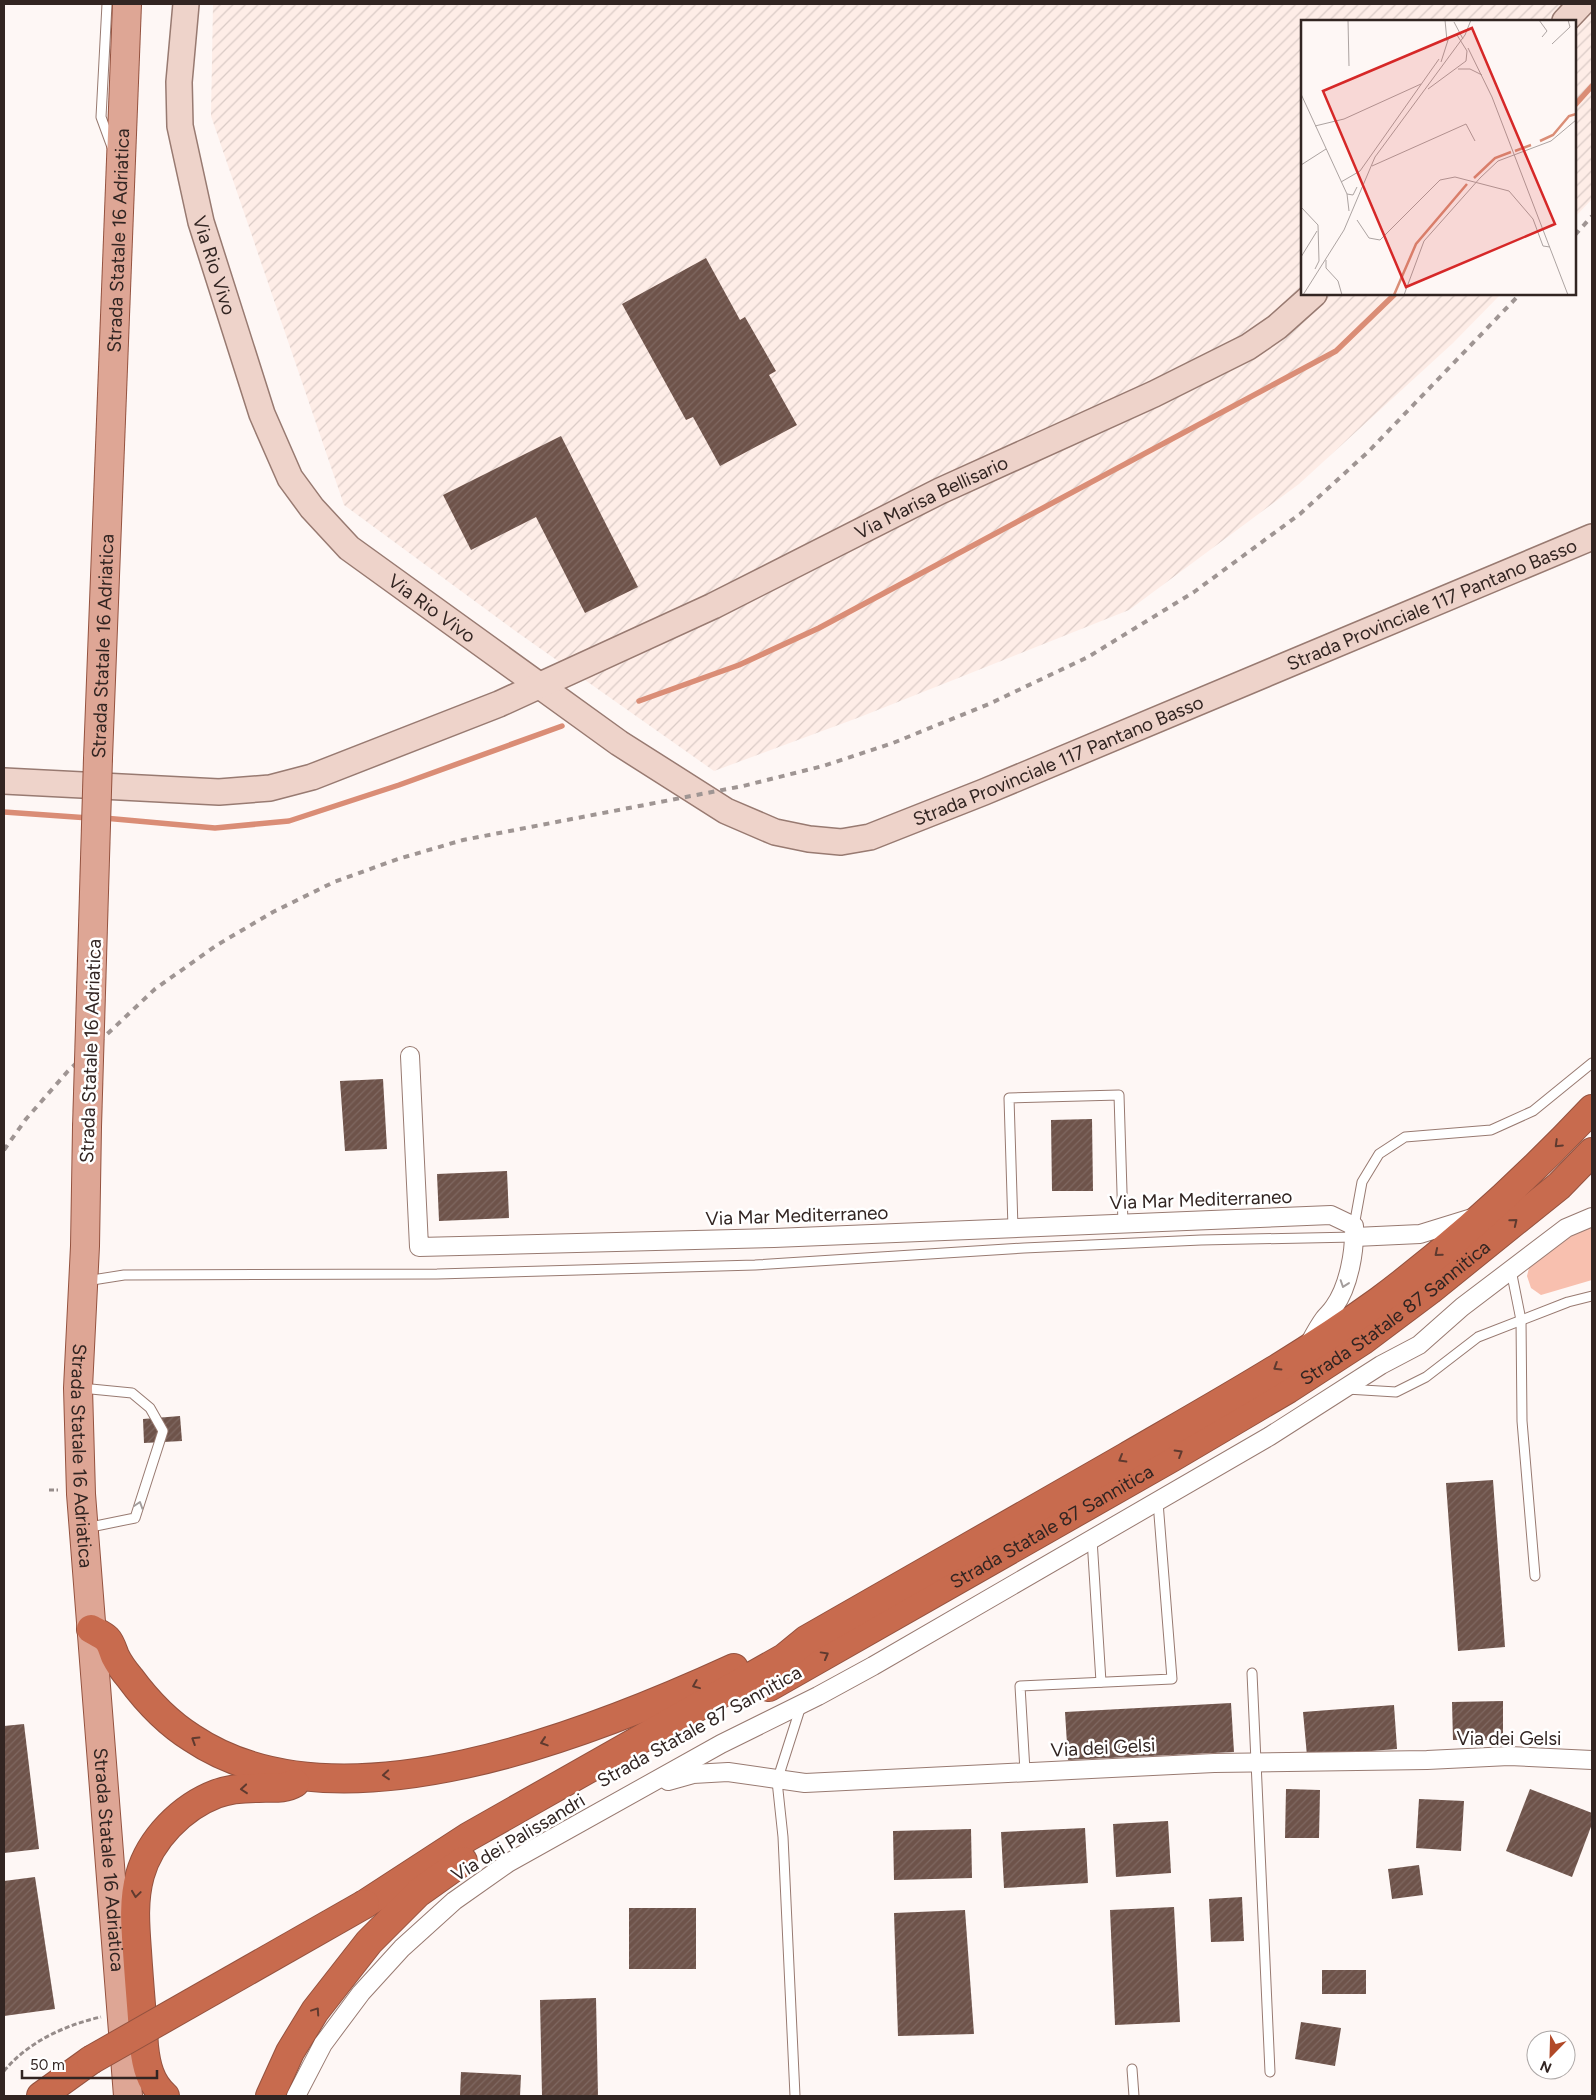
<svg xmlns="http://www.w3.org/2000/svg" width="1596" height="2100" font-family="Figtree,sans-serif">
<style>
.industrial{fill:url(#industrial-furrows)}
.grass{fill:#f8c0af}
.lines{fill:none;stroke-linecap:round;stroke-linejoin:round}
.stream{stroke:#da8d76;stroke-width:5.5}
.building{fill:url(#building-hatch)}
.lane-casing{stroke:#987a71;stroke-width:11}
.street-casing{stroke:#987a71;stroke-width:20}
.secondary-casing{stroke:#987a71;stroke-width:28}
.primary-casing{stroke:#94523f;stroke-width:30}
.highway-casing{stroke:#94523f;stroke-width:30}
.path{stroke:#968c8a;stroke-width:3;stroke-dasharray:5 2.5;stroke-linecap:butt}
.lane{stroke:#fff;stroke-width:9}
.street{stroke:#fff;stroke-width:18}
.secondary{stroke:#eed3ca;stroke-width:25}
.primary{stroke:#dea695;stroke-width:28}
.highway{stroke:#c86b4e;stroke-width:28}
.rail{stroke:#9f9593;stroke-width:4;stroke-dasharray:6 6;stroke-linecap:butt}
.primary-bridge-casing{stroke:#94523f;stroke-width:30;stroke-linecap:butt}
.highway-bridge-casing{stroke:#94523f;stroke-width:30;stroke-linecap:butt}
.primary-bridge{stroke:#dea695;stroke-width:28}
.highway-bridge{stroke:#c86b4e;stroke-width:28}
.oneway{stroke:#5f3a2f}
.oneway2{stroke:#a39d9c}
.labels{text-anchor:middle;stroke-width:5;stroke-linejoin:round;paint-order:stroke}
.street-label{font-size:19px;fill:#322522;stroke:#fff}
.inset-river{fill:none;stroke:#da8d76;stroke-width:2.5}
.inset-road{fill:none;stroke:#aca3a1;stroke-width:1}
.view{fill:#d62828;fill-opacity:0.15;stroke:#d62828;stroke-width:2.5}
.inset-edge{fill:none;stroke:#322522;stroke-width:2.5}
</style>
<defs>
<pattern id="industrial-furrows" width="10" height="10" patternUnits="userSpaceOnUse" patternTransform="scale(1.25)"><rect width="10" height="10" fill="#feede7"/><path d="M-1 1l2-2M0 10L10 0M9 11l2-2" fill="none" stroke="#dacbc6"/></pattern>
<pattern id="building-hatch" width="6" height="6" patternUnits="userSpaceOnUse" patternTransform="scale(1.25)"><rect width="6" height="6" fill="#6e534a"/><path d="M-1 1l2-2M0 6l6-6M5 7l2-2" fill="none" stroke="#7f6861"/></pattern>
</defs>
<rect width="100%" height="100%" fill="#fef7f5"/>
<!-- industrial -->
<polygon class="industrial" points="213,4 1592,4 1592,199 1575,217 1575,21 1302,21 1302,294 1501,294 1453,343 1299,484 1129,610 860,717 714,771 514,630 344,505 211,116"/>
<!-- grass -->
<polygon class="grass" points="1592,1226 1592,1280 1541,1295 1531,1288 1527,1276 1530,1264 1579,1230"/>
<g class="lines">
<!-- stream -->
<g class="stream">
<polyline points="1575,105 1592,86"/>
<polyline points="639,701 739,665 819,628 1336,351 1395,294"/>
<polyline points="4,812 89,818"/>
<polyline points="104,818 215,828 289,821 399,785 562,726"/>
</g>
</g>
<!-- building -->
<g class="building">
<polygon points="706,258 740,320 745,317 776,371 769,375 797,425 720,466 693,417 686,420 622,304"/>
<polygon points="561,436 638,587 585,613 536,517 471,550 443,495"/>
<polygon points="383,1079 387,1149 345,1151 340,1081"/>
<polygon points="1092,1119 1093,1191 1052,1191 1051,1120"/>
<polygon points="507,1171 509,1218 439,1221 437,1174"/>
<polygon points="180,1416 182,1441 144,1443 143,1419"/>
<polygon points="1493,1480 1505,1647 1458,1651 1446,1483"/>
<polygon points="1503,1701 1503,1740 1453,1740 1452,1702"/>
<polygon points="1231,1703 1234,1752 1068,1760 1065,1712"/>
<polygon points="1394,1705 1397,1749 1307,1756 1303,1712"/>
<polygon points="24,1724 39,1849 4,1853 4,1726"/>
<polygon points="1286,1789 1320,1790 1319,1838 1285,1838"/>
<polygon points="1530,1789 1592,1813 1592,1824 1572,1877 1506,1851"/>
<polygon points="1419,1799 1464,1801 1461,1851 1416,1848"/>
<polygon points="1168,1821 1171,1873 1116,1877 1113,1824"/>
<polygon points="1085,1828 1088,1883 1004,1888 1001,1832"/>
<polygon points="971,1829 972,1878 894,1880 893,1831"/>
<polygon points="1419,1865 1423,1895 1392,1899 1388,1869"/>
<polygon points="35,1877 55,2009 4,2016 4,1881"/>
<polygon points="1242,1897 1244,1941 1211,1942 1209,1899"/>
<polygon points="1174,1907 1180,2022 1115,2025 1110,1910"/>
<rect x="629" y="1908" width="67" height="61"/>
<polygon points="965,1910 974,2034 898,2036 894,1913"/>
<rect x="1322" y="1970" width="44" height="24"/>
<polygon points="596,1998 598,2096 542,2096 540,2000"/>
<polygon points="1301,2022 1341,2028 1335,2066 1295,2059"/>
<polygon points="461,2072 521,2075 520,2096 460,2096"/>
</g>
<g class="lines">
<defs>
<g id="lane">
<polyline points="107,4 101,117 112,147"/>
<polyline points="1354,1226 1362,1182 1379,1154 1405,1137 1491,1130 1533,1111 1592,1063"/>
<polyline points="1013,1228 1009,1098 1119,1095 1123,1224"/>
<polyline points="1511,1270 1521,1320 1522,1421 1535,1576"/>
<polyline points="86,1281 124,1275 437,1274 755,1265 1024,1248 1201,1240 1355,1237"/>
<polyline points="81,1388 132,1393 150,1408 163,1431 135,1518 86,1528"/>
<polyline points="1347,1389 1396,1392 1426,1377 1478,1337 1568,1302 1592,1296"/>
<polyline points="1092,1539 1101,1682"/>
<polyline points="1252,1673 1270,2072"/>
<polyline points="1025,1771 1020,1686 1172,1679 1158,1502"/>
<polyline points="1132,2069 1134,2096"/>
<polyline points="795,2096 783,1837 777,1781 801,1706"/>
</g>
<g id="street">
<path d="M410 1056 419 1247 774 1238 1331 1215 1354 1226C1355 1251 1349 1286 1334 1307 1331 1312 1327 1315 1324 1319 1318 1327 1313 1337 1308 1346"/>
<polyline points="1355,1237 1420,1234 1475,1217"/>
<polyline points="668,1781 693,1774 728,1772 805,1783 1214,1763 1427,1760 1509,1756 1592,1760"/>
<polyline points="296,2096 323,2044 361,1993 402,1948 454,1901 508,1863 721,1744 818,1696 873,1666 1270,1436 1381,1365 1419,1345 1462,1307 1566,1228 1592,1217"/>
</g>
<g id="secondary">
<path id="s1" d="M186 4 179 82 180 126 201 222 262 414 290 478 312 508 349 548 619 743 726 811 775 832 809 839 841 842 870 837 984 792 1592 537"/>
<polyline points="1565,21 1581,4"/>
<path id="s2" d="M4 781 219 792 270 788 312 777 499 704 713 606 940 491 1154 394 1248 347 1277 327 1314 294"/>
</g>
<g id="primary">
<path id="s3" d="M98 758 127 4"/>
<path id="s4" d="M87 1127 85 1246 78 1388 81 1494 128 2096"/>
</g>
<g id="highway">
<path d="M91 1629C96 1632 103 1635 107 1639 111 1643 113 1651 115 1656 119 1664 124 1671 130 1678 147 1701 168 1723 192 1738 338 1836 592 1733 734 1668"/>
<path id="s5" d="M769 1687 1171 1458 1288 1389 1362 1341 1430 1290 1559 1186 1592 1152"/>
<path d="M365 1904 468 1837 784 1658 806 1640C913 1579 1019 1518 1126 1457 1212 1407 1299 1359 1379 1301 1455 1244 1527 1178 1592 1109"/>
<polyline points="41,2096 91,2060"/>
<path d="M165 2096C150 2083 146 2065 144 2046 142 2014 139 1983 137 1951 135 1925 133 1900 140 1875 150 1839 182 1807 216 1794 229 1789 244 1788 258 1788 271 1787 283 1790 295 1783"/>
<polyline points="270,2096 290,2052 315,2011 369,1942 418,1893 463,1861"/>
</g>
</defs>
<!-- lane casing -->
<use href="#lane" class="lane-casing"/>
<!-- street casing -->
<use href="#street" class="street-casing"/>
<!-- secondary casing -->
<use href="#secondary" class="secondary-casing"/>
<!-- primary casing -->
<use href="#primary" class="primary-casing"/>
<!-- highway casing -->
<use href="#highway" class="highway-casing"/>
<!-- path -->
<g class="path">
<polyline points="49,1490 58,1490"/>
<path d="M4 2071C28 2042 65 2025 101 2017"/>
</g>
<!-- lane -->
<use href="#lane" class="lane"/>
<!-- street -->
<use href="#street" class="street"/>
<!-- secondary -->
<use href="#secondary" class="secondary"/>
<!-- primary -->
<use href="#primary" class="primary"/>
<!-- highway -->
<use href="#highway" class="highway"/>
<!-- rail -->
<g class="rail">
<polyline points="1575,235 1592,216"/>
<polyline points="4,1150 26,1119 68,1071 155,989 217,945 273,912 334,882 398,859 463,840 743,786 823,766 893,743 989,704 1088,657 1194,592 1300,514 1369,451 1520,294"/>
</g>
<defs>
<polyline id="primary-bridge" points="87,1127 98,758"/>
<polyline id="highway-bridge" points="91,2060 365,1904"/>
</defs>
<!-- primary-bridge casing -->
<use href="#primary-bridge" class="primary-bridge-casing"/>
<!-- highway-bridge casing -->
<use href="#highway-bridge" class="highway-bridge-casing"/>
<!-- primary-bridge -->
<use href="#primary-bridge" class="primary-bridge"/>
<!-- highway-bridge -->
<use href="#highway-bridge" class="highway-bridge"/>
</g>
<!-- one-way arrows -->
<defs><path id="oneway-chevron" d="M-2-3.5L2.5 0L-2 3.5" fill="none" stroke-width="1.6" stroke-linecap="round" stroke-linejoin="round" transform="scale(1.25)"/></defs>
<g class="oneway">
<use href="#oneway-chevron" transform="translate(1558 1144) rotate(136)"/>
<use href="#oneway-chevron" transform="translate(1514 1222) rotate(-39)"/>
<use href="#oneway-chevron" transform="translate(1438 1253) rotate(140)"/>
<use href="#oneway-chevron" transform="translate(1277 1367) rotate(148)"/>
<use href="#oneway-chevron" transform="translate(1179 1453) rotate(-31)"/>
<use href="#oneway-chevron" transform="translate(1122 1459) rotate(150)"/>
<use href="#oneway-chevron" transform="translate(825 1655) rotate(-29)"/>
<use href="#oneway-chevron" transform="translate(696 1685) rotate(158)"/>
<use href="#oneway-chevron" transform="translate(195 1740) rotate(-148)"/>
<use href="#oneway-chevron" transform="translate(544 1742) rotate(162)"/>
<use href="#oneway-chevron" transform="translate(386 1775) rotate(175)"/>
<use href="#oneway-chevron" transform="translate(244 1789) rotate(175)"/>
<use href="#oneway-chevron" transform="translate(136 1894) rotate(98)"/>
<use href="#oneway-chevron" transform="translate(316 2011) rotate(-56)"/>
</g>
<g class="oneway2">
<use href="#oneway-chevron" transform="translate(1344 1284) rotate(109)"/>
<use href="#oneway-chevron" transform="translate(139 1505) rotate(-72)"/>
</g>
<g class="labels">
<!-- street labels -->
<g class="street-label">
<text dy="7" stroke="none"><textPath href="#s3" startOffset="518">Strada Statale 16 Adriatica</textPath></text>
<text dy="7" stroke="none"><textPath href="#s1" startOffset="266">Via Rio Vivo</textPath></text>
<text dy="7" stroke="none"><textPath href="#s2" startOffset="990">Via Marisa Bellisario</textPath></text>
<text dy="7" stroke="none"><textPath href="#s1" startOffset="1801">Strada Provinciale 117 Pantano Basso</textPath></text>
<text dy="7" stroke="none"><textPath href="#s1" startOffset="686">Via Rio Vivo</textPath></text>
<text dy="7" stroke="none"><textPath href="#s3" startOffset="112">Strada Statale 16 Adriatica</textPath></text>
<text dy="7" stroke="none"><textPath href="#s1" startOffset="1396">Strada Provinciale 117 Pantano Basso</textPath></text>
<text transform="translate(90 1051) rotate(-88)" y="7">Strada Statale 16 Adriatica</text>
<text transform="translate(1201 1199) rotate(-2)" y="7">Via Mar Mediterraneo</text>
<text transform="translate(797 1215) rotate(-2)" y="7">Via Mar Mediterraneo</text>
<text dy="7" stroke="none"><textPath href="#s5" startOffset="730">Strada Statale 87 Sannitica</textPath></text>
<text dy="7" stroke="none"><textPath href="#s4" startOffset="329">Strada Statale 16 Adriatica</textPath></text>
<text dy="7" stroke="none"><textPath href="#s5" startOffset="325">Strada Statale 87 Sannitica</textPath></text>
<text transform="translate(699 1726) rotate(-29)" y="7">Strada Statale 87 Sannitica</text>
<text x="1509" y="1745">Via dei Gelsi</text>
<text transform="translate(1103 1747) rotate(-3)" y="7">Via dei Gelsi</text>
<text transform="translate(518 1837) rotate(-31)" y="7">Via dei Palissandri</text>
<text dy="7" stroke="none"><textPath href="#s4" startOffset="734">Strada Statale 16 Adriatica</textPath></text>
</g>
</g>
<!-- overview -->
<g transform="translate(1301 20)">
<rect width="275" height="275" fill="#fef7f5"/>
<path class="inset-river" d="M239 121 252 115 268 96 275 94M214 131 230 125M173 158 194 138 210 132M93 275 115 224 166 164"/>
<path class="inset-road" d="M47 0 48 46M144 0 146 21M238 0 246 11 241 17M153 2 162 19M251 24 269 7 267 0M167 28 191 77 267 275M157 49H169L181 55M127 69 165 41 166 31 156 15 148 17 140 42M0 74 46 174M14 106 43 99 120 64M0 145 25 129M71 146 165 104 174 121M40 162 59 151 138 39M0 187 17 205 18 241 14 249M48 191 46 174 52 175 56 167M56 200 68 218 79 220 139 160 154 157 208 171 232 199 242 226 249 227M0 237 16 211M25 240V248L37 261 41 275M2 275 43 210 74 137 164 15 170 0M103 275 123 221 179 158 197 141 250 121 275 100"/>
<path class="view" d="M171 8 254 204 105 267 22 71Z"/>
<rect width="275" height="275" class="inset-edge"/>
</g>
<!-- border -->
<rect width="1596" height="2100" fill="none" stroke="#322522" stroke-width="10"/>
<!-- north arrow -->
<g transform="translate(1551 2055) rotate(203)"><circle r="24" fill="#ffffff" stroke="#ada8a7"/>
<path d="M0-4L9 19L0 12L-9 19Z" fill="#b14928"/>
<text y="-8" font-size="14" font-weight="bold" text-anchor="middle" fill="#322522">N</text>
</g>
<!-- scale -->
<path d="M22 2070v8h135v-8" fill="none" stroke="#322522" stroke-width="2.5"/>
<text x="30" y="2070" font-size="15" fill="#322522" stroke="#ffffff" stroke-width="4" paint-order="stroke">50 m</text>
</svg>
